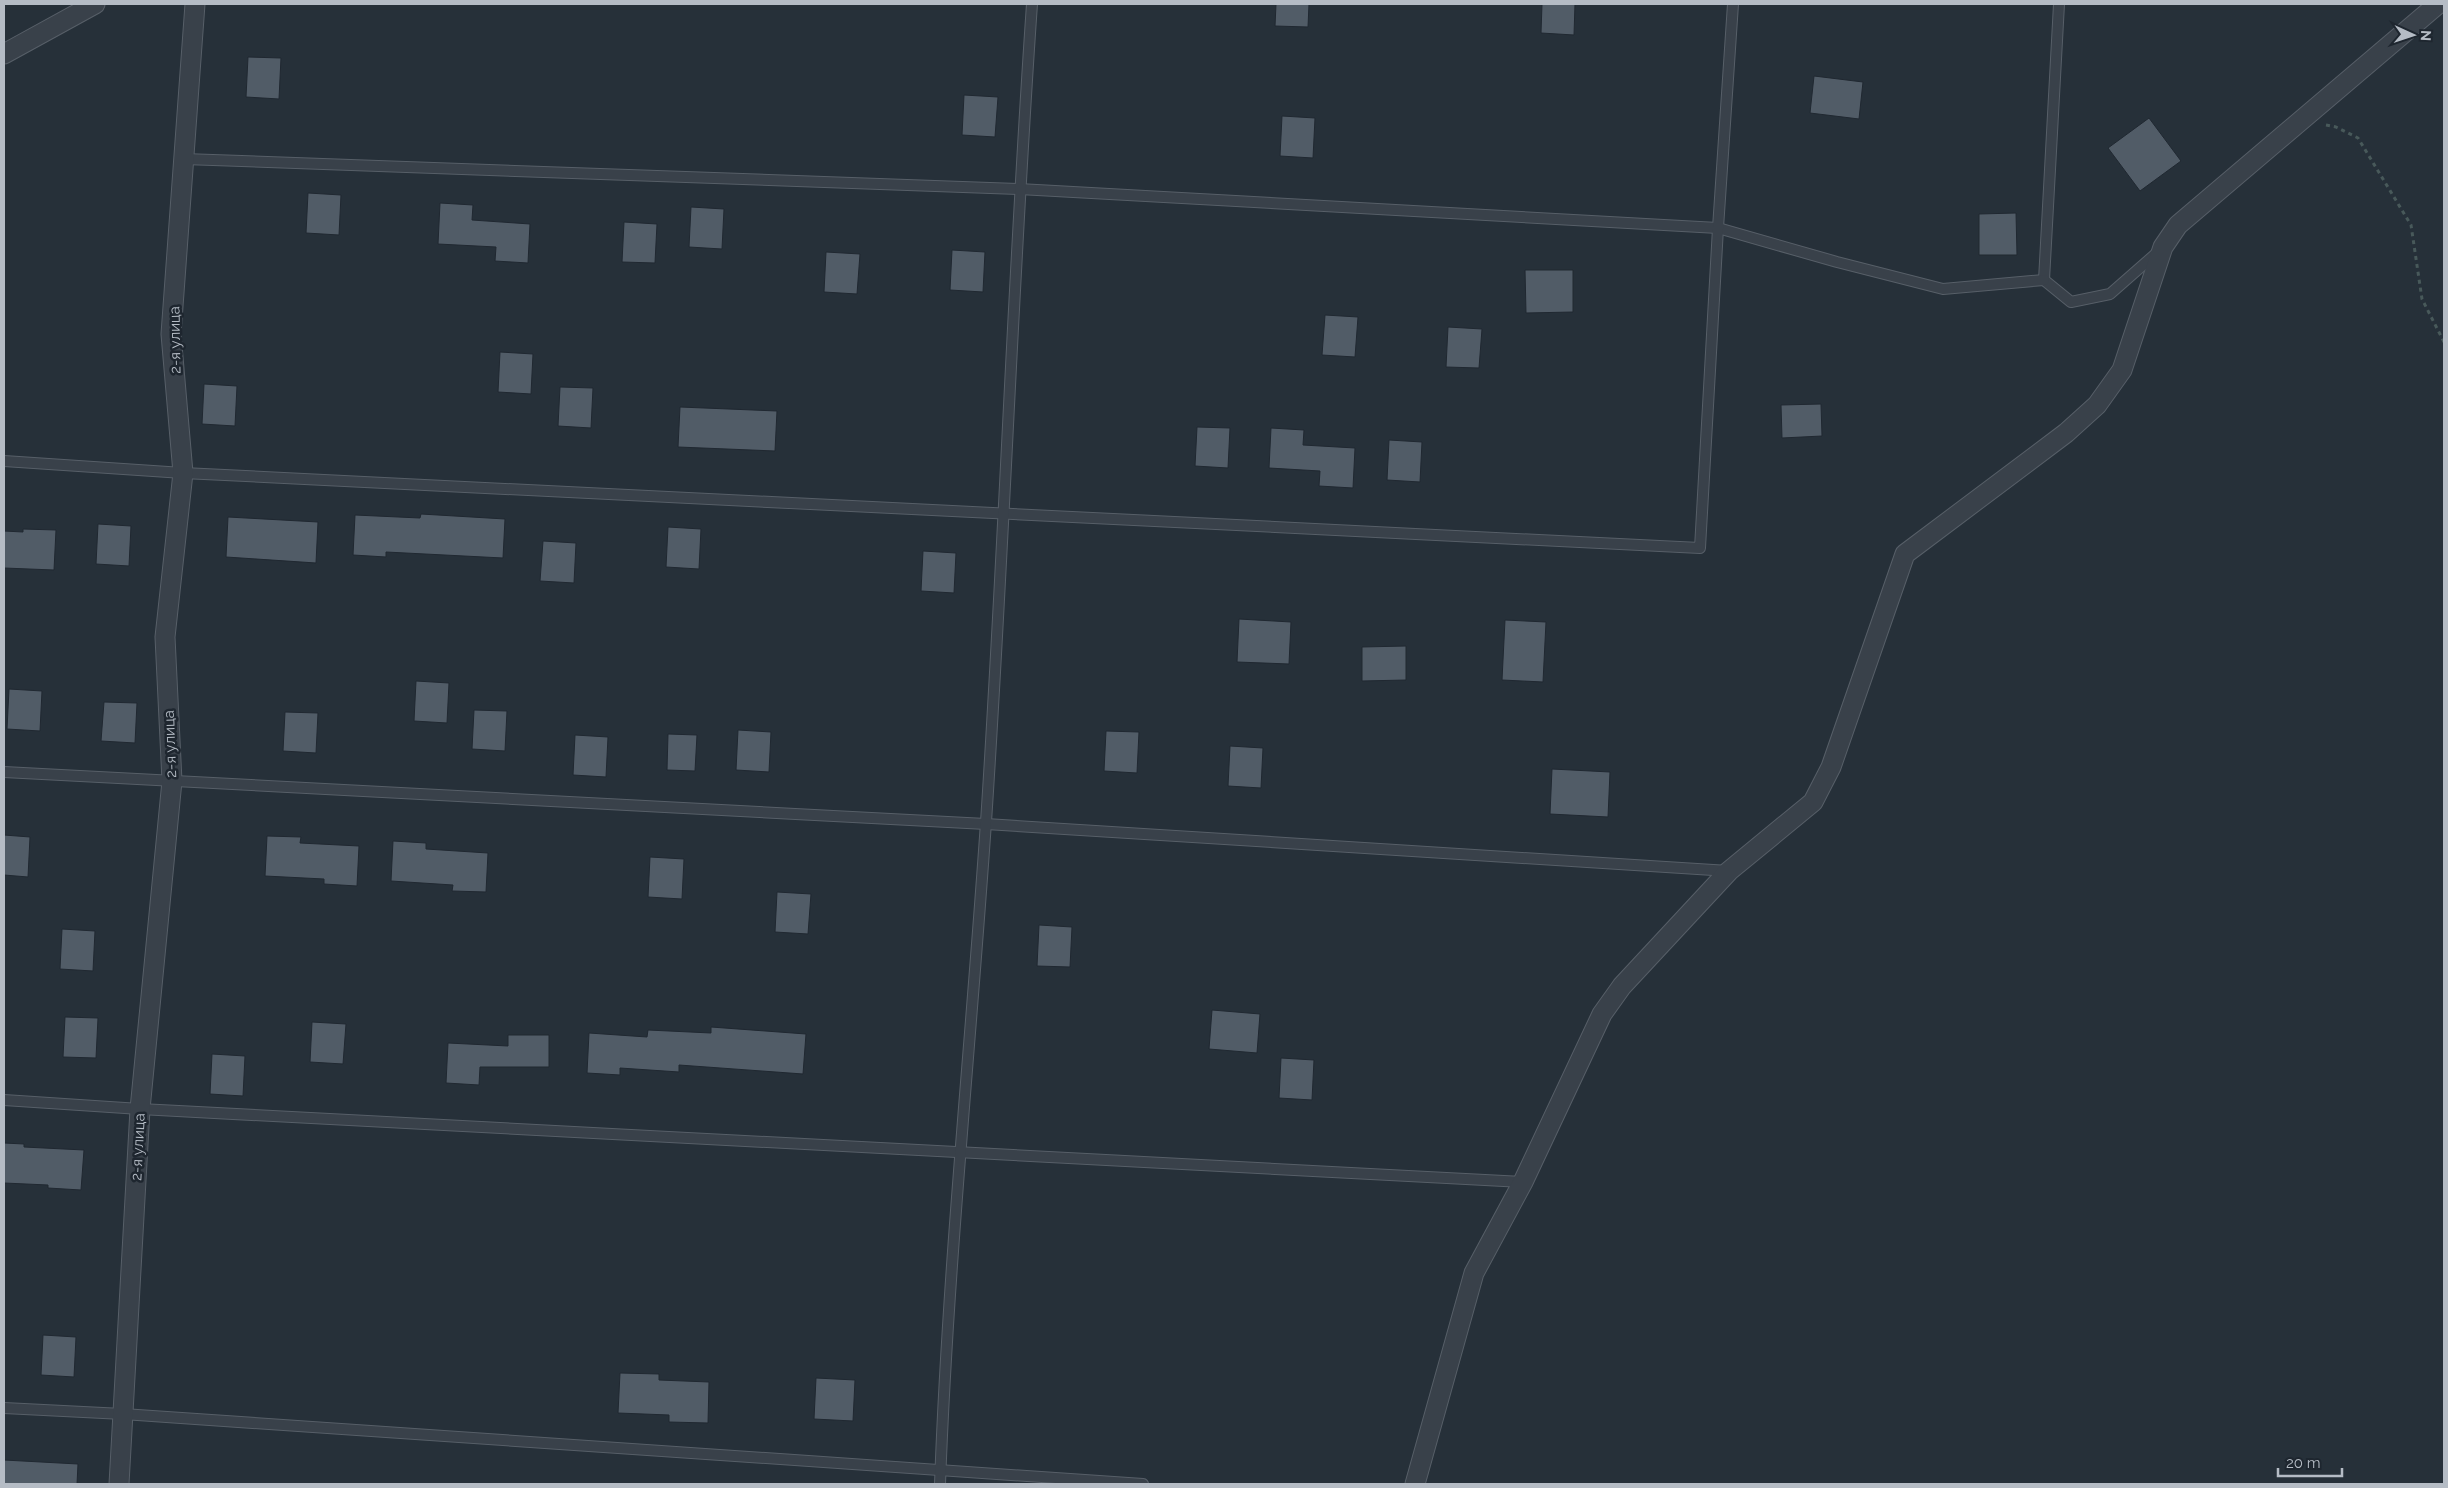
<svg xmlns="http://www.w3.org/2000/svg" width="2448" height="1488" font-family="Raleway,sans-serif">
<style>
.building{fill:#515c67;stroke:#202831}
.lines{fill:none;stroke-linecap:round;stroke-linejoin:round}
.lane-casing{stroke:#575f68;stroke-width:12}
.street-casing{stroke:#575f68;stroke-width:21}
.path{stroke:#48595a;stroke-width:3;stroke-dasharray:4 4;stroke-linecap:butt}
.lane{stroke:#39414a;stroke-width:10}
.street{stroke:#39414a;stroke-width:19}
.labels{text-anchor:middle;stroke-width:5;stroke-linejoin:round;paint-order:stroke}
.street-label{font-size:15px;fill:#b5bcc5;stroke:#1e262f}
</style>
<rect width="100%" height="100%" fill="#263039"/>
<!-- building -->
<g class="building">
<polygon points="1276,4 1309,4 1308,27 1275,26"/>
<polygon points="1542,4 1575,4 1574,35 1541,33"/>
<polygon points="248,57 281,58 279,99 246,97"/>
<polygon points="1814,76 1863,82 1859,119 1810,113"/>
<polygon points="964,95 998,97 995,137 962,135"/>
<polygon points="1282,116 1315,118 1313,158 1280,156"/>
<polygon points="2149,118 2181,161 2140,191 2108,148"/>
<polygon points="308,193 341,195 339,235 306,233"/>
<polygon points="440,203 473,205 472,220 530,224 528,263 495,261 496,247 438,244"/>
<polygon points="691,207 724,209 722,249 689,247"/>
<polygon points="2016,213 2017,255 1979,255 1979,214"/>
<polygon points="624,222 657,224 655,263 622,262"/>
<polygon points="952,250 985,252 983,292 950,290"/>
<polygon points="826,252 860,254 857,294 824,292"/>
<polygon points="1525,270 1573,270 1573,312 1526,313"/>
<polygon points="1325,315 1358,317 1355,357 1322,355"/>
<polygon points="1448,327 1482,329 1479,368 1446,367"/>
<polygon points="500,352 533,354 531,394 498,392"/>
<polygon points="204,384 237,386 235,426 202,424"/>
<polygon points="560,387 593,388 591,428 558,426"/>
<polygon points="1821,404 1822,436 1782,438 1781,405"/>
<polygon points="680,407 777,411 775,451 678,447"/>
<polygon points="1197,427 1230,428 1228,468 1195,466"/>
<polygon points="1271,428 1304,430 1303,445 1355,448 1353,488 1319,486 1320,471 1269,468"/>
<polygon points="1389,440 1422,442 1420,482 1387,480"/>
<polygon points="421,514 505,519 503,558 386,552 386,557 353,555 355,515 420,518"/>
<polygon points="228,517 318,522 316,563 226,557"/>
<polygon points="98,524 131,526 129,566 96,564"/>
<polygon points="668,527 701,529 699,569 666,567"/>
<polygon points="23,529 56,530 54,570 4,568 4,531 23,532"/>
<polygon points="543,541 576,543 574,583 540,581"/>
<polygon points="923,551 956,553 954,593 921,591"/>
<polygon points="1239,619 1291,622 1289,664 1237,662"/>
<polygon points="1505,620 1546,622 1543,682 1502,680"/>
<polygon points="1406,646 1406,680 1362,681 1362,647"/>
<polygon points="416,681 449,683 447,723 414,721"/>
<polygon points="9,689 42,691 40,731 7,729"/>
<polygon points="104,702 137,703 135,743 101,741"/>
<polygon points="474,710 507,711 505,751 472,749"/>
<polygon points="285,712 318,713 316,753 283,751"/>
<polygon points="738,730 771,732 769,772 736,770"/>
<polygon points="1106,731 1139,732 1137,773 1104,771"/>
<polygon points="668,734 697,735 695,771 667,770"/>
<polygon points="575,735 608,737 606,777 573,775"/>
<polygon points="1230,746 1263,748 1261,788 1228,786"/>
<polygon points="1552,769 1610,772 1608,817 1550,814"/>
<polygon points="4,835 30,837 28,877 4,875"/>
<polygon points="267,836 301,837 300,843 359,846 357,886 324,884 324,879 265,876"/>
<polygon points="393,841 426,843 426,849 488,853 486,892 452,891 453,885 391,881"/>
<polygon points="650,857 684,859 682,899 648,897"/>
<polygon points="777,892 811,894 808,934 775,932"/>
<polygon points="1039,925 1072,927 1070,967 1037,966"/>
<polygon points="62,929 95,931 93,971 60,969"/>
<polygon points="1212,1010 1260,1014 1257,1053 1209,1049"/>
<polygon points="65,1017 98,1018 96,1058 63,1057"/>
<polygon points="312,1022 346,1024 343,1064 310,1062"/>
<polygon points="711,1027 806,1034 803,1074 679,1065 679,1072 620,1068 620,1075 587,1073 589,1033 647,1037 648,1030 711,1033"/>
<polygon points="508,1035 549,1035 549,1067 480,1067 479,1085 446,1083 448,1043 508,1046"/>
<polygon points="212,1054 245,1056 243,1096 210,1094"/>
<polygon points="1281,1058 1314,1060 1312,1100 1279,1098"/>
<polygon points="4,1143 24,1144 24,1147 84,1150 81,1190 48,1188 48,1185 4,1183"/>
<polygon points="43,1335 76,1337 74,1377 41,1375"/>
<polygon points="620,1373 659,1374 659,1380 709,1382 708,1423 669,1422 669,1415 618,1413"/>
<polygon points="816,1378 855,1380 853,1421 814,1419"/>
<polygon points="4,1460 78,1464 77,1484 4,1484"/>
</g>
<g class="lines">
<defs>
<g id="lane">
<polyline points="2059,4 2044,280 2071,302 2110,294 2159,251"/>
<polyline points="184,159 1019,189 1718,228 1837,262 1943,289 2044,280"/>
<polyline points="4,461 183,473 1700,548 1718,228 1733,4"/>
<polyline points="4,772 986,824 1729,871"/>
<polyline points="4,1100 140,1109 1523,1182"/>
<polyline points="4,1408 123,1414 1143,1484"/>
<path d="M940 1484C948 1263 971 1043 986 822 1004 550 1013 276 1032 4"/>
</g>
<g id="street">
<polyline points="4,54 95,4"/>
<polyline points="119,1484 140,1109 172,781 165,637 183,473 171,334 195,4"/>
<polyline points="1415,1484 1474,1273 1523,1182 1602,1014 1622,986 1729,871 1813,802 1831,767 1905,554 2066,433 2097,405 2122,370 2163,247 2178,225 2438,4"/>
</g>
</defs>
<!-- lane casing -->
<use href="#lane" class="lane-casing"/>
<!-- street casing -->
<use href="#street" class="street-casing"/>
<!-- path -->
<polyline class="path" points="2326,125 2336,127 2358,138 2411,225 2422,299 2444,342"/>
<!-- lane -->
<use href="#lane" class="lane"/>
<!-- street -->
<use href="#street" class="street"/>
</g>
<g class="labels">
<!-- street labels -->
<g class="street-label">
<text transform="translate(175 340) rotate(-91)" y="5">2-я улица</text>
<text transform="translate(170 744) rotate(-92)" y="5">2-я улица</text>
<text transform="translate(138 1147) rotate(-87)" y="5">2-я улица</text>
</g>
</g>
<!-- border -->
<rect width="2448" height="1488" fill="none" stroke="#b5bcc5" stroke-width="10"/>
<!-- north arrow -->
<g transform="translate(2413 35) rotate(93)" stroke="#1e262f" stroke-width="4" paint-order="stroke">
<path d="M0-4L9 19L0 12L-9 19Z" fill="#b5bcc5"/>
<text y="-8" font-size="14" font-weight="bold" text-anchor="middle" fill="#b5bcc5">N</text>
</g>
<!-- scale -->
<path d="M2278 1468v8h64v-8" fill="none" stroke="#b5bcc5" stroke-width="2.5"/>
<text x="2286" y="1468" font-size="15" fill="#b5bcc5" stroke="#1e262f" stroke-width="4" paint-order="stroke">20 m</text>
</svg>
